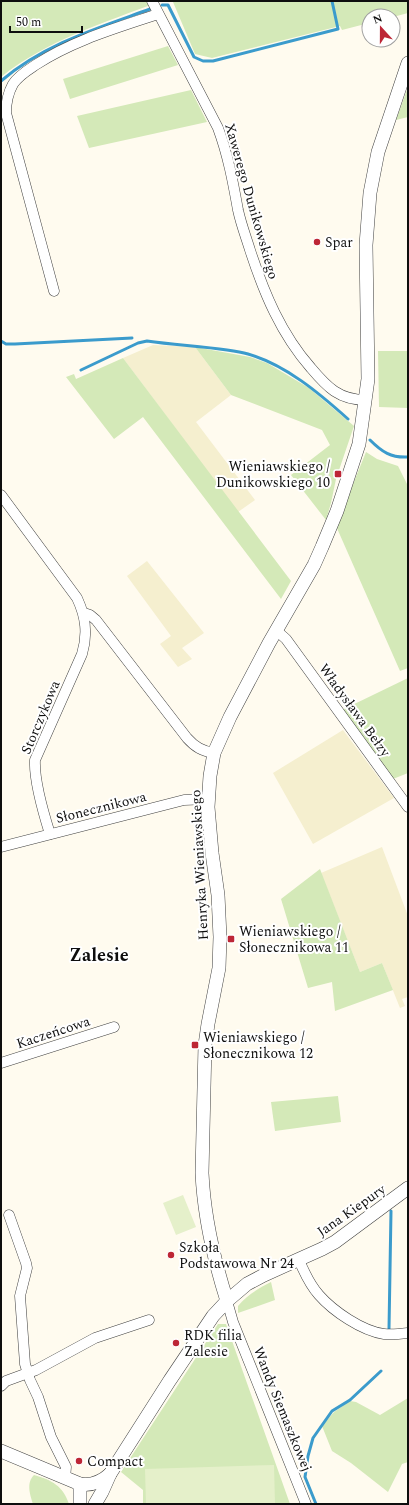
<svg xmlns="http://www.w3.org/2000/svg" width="409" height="1505" font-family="Spectral,serif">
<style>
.farmland{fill:#f5efcf}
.green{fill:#d4e9b8}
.pitch{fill:#e5f0ca}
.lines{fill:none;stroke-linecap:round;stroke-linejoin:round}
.stream{stroke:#3b9bcc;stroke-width:3}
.minor-casing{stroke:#414141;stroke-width:11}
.tertiary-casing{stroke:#414141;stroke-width:14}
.minor{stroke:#fff;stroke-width:10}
.tertiary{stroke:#fff;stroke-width:13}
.poi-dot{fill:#bd2636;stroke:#fff;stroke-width:1.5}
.labels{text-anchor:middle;stroke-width:4;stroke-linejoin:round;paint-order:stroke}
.street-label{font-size:14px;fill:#0e0e0e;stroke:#fff}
.poi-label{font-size:14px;fill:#0e0e0e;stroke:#fff;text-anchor:start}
.district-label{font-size:18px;font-weight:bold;fill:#0e0e0e;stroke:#fff}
</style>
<rect width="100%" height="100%" fill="#fffbef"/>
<!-- farmland -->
<g class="farmland">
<polygon points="153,345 195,347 231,395 196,422 255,500 238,512 123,358"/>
<polygon points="147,561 204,633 182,648 192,659 178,667 160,644 171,636 127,576"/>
<polygon points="343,730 394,798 313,844 273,773"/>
<polygon points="382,847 408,916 408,997 402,999 405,1006 400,1008 382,963 360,972 321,873"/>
</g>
<!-- green -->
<g class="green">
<path d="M1 1H408V13L393 17V16H369V23L342 30 340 26 212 58 195 54 173 2H158C104 23 47 40 1 77Z"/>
<polygon points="168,46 178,65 70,99 63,79"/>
<polygon points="408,87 408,117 396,120"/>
<polygon points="191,90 207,122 89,148 77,116"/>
<polygon points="195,347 250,357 267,363 309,388 354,426 336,479 331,503 326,520 291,475 330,445 322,430 231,395"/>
<polygon points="378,351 408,351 408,408 379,407"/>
<polygon points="123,358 291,581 281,599 143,417 114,439 66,377 74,374 76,379"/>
<polygon points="366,452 377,459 398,466 408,486 408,668 400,671 336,526"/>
<polygon points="408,678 408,773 393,779 342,710"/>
<polygon points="320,869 360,972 382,963 393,990 335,1011 332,982 308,988 281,899"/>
<polygon points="338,1096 341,1122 275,1131 271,1102"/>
<path d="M271 1282 275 1300 238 1313V1306C247 1295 259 1288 271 1282Z"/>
<polygon points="218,1324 226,1324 290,1504 143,1504 143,1490 121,1472"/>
<polygon points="408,1398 408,1462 402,1464 388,1492 351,1463 332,1451 322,1426 334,1412 350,1401 356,1402 380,1415"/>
<path d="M34 1475C52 1480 63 1486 69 1504H33C30 1494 26 1483 34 1475Z"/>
</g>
<!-- pitch -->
<g class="pitch">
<polygon points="183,1195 196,1227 176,1235 163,1203"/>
<polygon points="274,1465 275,1504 146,1504 145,1469"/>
</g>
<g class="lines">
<!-- stream -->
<g class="stream">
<polyline points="162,5 168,5 194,57 203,61 213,61 338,29 332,1"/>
<path d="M1 81C44 44 98 28 150 9"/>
<polyline points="1,341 6,344 15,344 132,338"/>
<path d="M81 370 138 343 147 341C174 345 200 346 227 350 234 351 241 352 248 354 286 365 319 393 348 419"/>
<path d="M370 440C382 452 391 458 408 457"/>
<polyline points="389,1329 391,1211"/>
<polyline points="316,1504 305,1477 308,1456 313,1438 332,1411 350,1400 381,1371"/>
</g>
<defs>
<g id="minor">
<path d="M152 1 218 128C228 155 233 182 238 210 241 224 246 237 250 250 264 293 281 334 311 368 327 387 339 400 366 400"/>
<path d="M54 291 6 113C6 103 8 93 13 84 19 75 28 70 37 64 74 40 117 28 158 14"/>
<path d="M1 495 77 598C86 617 88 634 82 654L35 760C34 779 44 815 50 834"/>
<path d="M84 613 90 615 96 620 187 738C195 747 202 751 214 753"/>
<polyline points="277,631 286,639 408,807"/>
<polyline points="1,847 184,800 208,799"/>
<polyline points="1,1063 114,1027"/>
<polyline points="9,1215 26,1263 27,1268 20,1296 25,1364 30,1380 38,1397 51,1437 66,1467 65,1478"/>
<path d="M299 1260C304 1272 310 1285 319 1295 333 1311 362 1331 384 1334 392 1335 400 1334 408 1333"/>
<polyline points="227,1301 233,1322 306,1504"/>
<polyline points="1,1386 6,1381 36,1370 95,1338 149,1320"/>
</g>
<g id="tertiary">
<path d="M227 1301C214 1260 204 1216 202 1173L205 1045 208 1024 219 968 220 937 218 895 212 853 208 807 210 776 214 753 230 717 269 643 314 565 322 547 337 511 359 444 368 379 366 245 370 193 378 152 408 63"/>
<path d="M1 1451 80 1484C92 1486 101 1482 110 1474"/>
<polyline points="80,1484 80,1504"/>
<polyline points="95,1504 102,1492 110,1474 170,1380 213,1316 227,1301 247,1284 264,1275 322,1249 335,1242 408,1188"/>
</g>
</defs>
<!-- minor casing -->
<use href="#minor" class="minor-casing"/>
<!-- tertiary casing -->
<use href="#tertiary" class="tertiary-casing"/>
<!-- minor -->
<use href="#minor" class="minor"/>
<!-- tertiary -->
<use href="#tertiary" class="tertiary"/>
</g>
<!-- markers -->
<g class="poi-dot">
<circle cx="317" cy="242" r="4"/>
<rect x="334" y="470" width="8" height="8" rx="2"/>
<rect x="227" y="935" width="8" height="8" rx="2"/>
<rect x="191" y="1041" width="8" height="8" rx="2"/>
<circle cx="171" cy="1255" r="4"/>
<circle cx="176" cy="1343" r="4"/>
<circle cx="79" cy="1461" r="4"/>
</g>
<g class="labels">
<!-- street labels -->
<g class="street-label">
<text transform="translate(252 201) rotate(74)" y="5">Xawerego Dunikowskiego</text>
<text transform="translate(355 710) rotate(54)" y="5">Władysława Bełzy</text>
<text transform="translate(40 717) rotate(-67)" y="5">Storczykowa</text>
<text transform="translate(101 807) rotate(-14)" y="5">Słonecznikowa</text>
<text transform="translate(199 865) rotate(-93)" y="5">Henryka Wieniawskiego</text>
<text transform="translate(53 1032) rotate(-18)" y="5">Kaczeńcowa</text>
<text transform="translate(351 1210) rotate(-35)" y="5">Jana Kiepury</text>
<text transform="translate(283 1409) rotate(68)" y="5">Wandy Siemaszkowej</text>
</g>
<!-- poi labels -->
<g class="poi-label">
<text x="325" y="247">Spar</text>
<text x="330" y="471" text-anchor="end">Wieniawskiego /<tspan x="330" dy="16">Dunikowskiego 10</tspan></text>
<text x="239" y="936">Wieniawskiego /<tspan x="239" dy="16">Słonecznikowa 11</tspan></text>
<text x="203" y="1042">Wieniawskiego /<tspan x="203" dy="16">Słonecznikowa 12</tspan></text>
<text x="179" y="1252">Szkoła<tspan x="179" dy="16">Podstawowa Nr 24</tspan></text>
<text x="184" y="1340">RDK filia<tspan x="184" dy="16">Zalesie</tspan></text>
<text x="87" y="1466">Compact</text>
</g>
<!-- district labels -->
<g class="district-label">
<text x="99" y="961">Zalesie</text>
</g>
</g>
<!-- border -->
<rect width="409" height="1505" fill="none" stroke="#0e0e0e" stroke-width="4"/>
<!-- north arrow -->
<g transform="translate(381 28) rotate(339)"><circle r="19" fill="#ffffff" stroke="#9f9f9f"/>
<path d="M0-3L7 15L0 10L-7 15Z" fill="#bd2636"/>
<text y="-6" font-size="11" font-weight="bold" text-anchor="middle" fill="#0e0e0e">N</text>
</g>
<!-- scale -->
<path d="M10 26v6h72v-6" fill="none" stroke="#0e0e0e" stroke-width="2"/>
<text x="16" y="26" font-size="12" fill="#0e0e0e" stroke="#ffffff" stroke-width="3" paint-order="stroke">50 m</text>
</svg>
